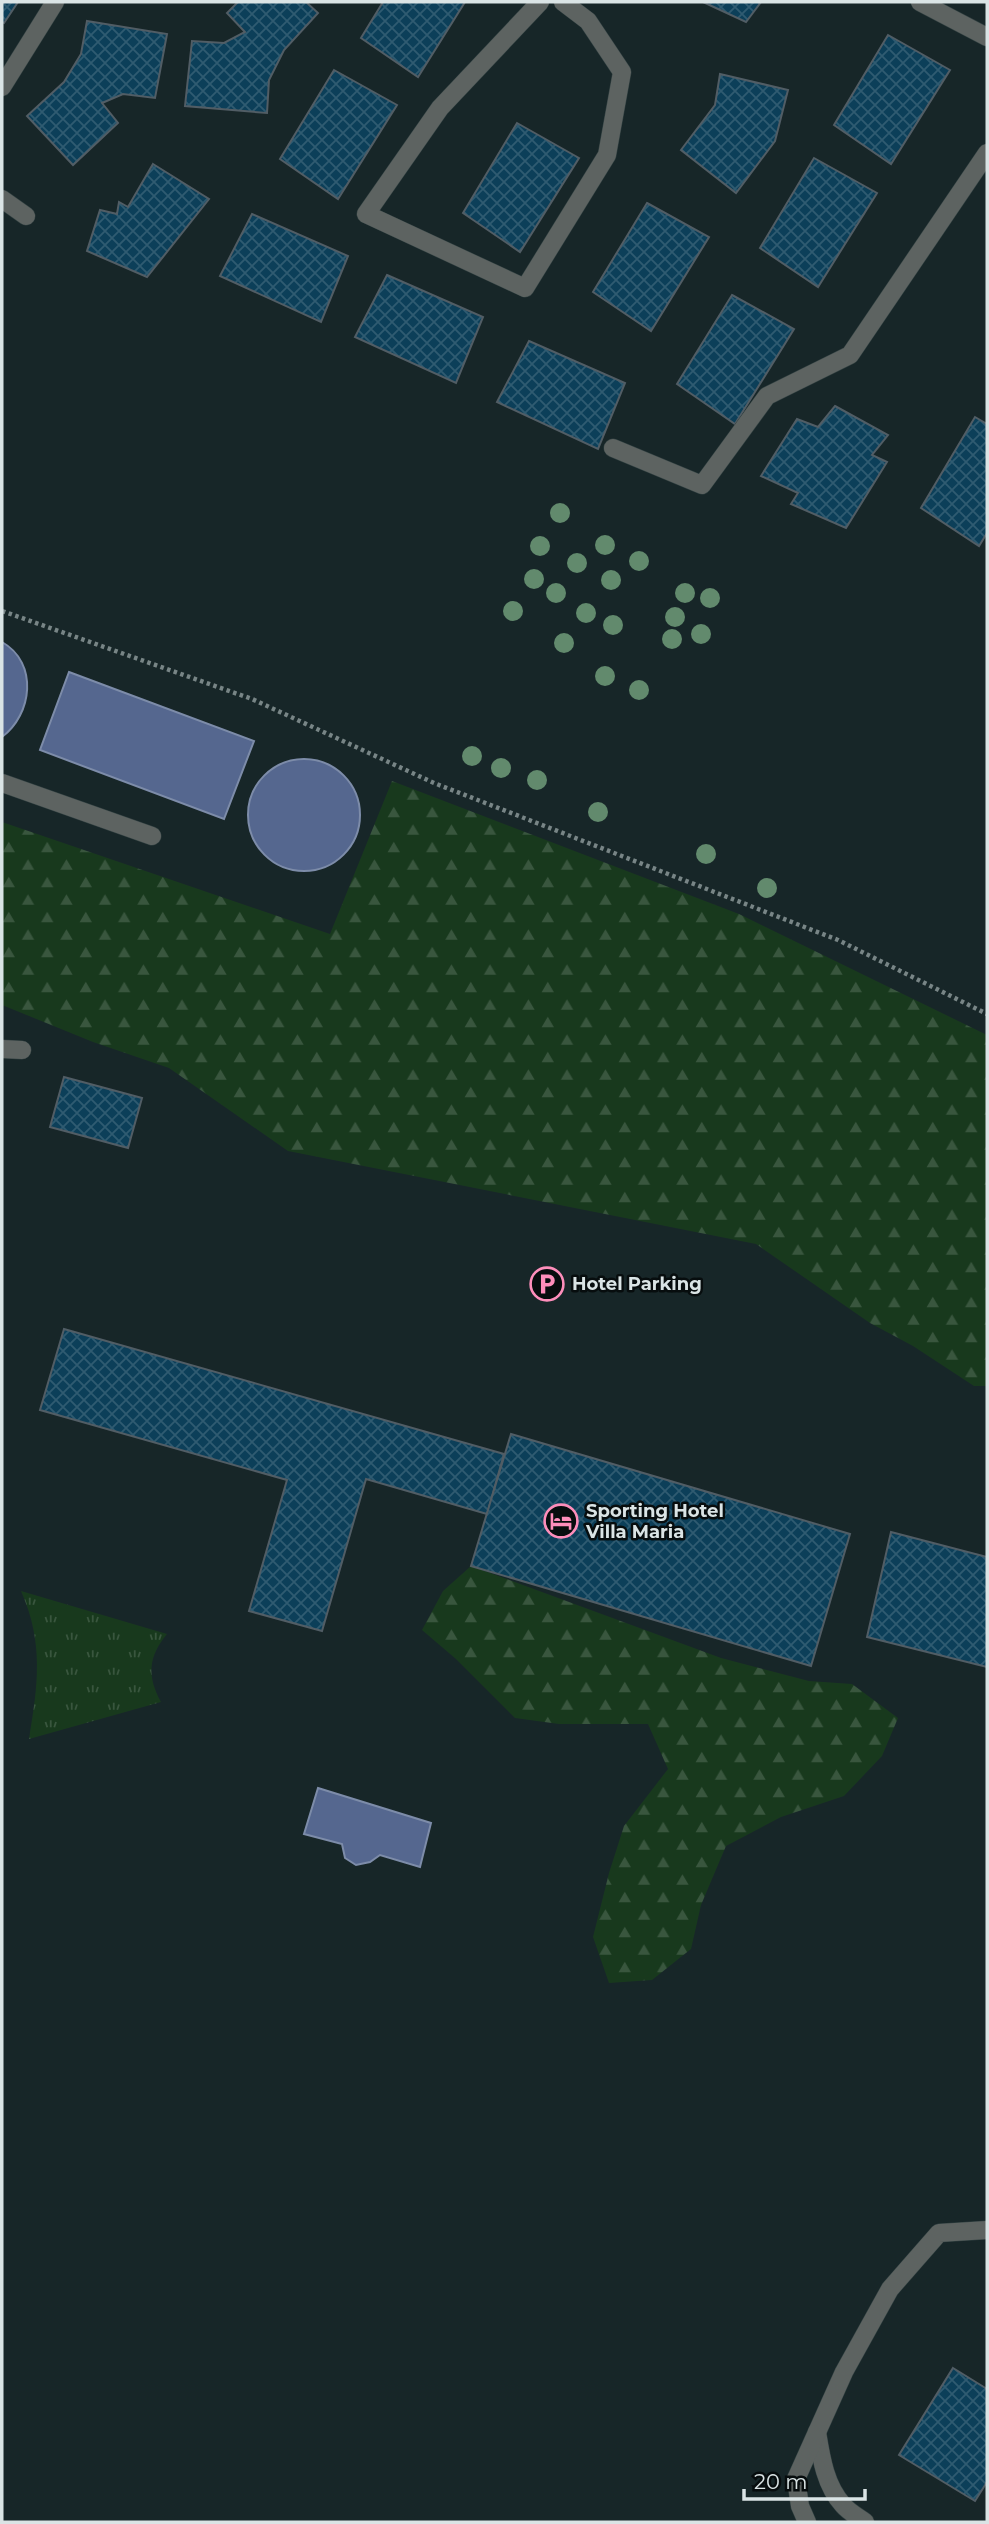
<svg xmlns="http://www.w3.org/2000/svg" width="989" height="2524" font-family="Montserrat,sans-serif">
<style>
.grass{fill:url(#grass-tufts)}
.forest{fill:url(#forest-firs)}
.water{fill:#55678f;stroke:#7d8ca9;stroke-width:2}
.building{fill:url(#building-cross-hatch);stroke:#515d65;stroke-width:2}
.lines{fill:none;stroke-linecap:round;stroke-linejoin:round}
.lane-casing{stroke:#324142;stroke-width:19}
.street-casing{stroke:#324142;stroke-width:19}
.path{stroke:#788586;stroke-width:4.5;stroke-dasharray:3.5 3.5;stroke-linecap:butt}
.lane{stroke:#5d6361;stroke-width:18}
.street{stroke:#5d6361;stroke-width:18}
.tree{fill:#628a6d}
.labels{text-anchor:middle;stroke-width:5;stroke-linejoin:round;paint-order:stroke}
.poi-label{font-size:18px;font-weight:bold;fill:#dae4e5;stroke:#070d0e;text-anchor:start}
</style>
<defs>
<pattern id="grass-tufts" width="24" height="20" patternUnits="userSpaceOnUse" patternTransform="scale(1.75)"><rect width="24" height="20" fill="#18391d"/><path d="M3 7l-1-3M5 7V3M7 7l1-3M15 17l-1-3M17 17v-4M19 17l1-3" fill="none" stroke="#39563e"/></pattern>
<pattern id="forest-firs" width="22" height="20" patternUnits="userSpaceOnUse" patternTransform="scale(1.75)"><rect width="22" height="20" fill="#18391d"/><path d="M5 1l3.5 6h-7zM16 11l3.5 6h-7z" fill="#39563e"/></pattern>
<pattern id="building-cross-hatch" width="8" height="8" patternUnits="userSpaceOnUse" patternTransform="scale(1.75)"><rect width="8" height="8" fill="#0c3f59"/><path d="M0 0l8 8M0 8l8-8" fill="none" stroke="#2f5b71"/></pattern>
</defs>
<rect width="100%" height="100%" fill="#172628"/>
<!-- grass -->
<path class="grass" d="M21 1591 167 1634C148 1657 147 1676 161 1702L29 1739C38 1685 44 1643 21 1591Z"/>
<!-- forest -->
<g class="forest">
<polygon points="392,781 739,914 987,1035 987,1386 974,1386 913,1346 870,1323 756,1244 288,1151 169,1068 93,1042 2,1005 2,822 330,934"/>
<polygon points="471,1566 721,1658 809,1681 852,1684 898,1718 882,1756 844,1796 781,1817 726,1846 701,1905 691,1949 652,1980 609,1983 593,1937 609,1873 624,1826 668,1769 648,1724 559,1724 515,1718 456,1659 422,1630 443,1591"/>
</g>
<!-- water -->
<g class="water">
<path d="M2 642C39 663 32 715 2 737Z"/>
<polygon points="69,672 254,741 224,819 40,750"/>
<circle cx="304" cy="815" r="56"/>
<polygon points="318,1788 431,1823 420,1867 380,1855 370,1862 356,1865 345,1858 342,1844 304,1834"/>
</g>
<!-- building -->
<g class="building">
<polygon points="2,2 18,2 4,23 2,22"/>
<polygon points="238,2 306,2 318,13 284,50 269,80 267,113 185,106 192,41 224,43 245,32 227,13"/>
<polygon points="383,2 465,2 418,77 361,38"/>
<polygon points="703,2 761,2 746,22"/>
<polygon points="87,21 167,34 155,98 123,94 102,103 118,123 73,165 27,116 64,82 81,54"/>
<polygon points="888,35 950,70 891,164 834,125"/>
<polygon points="334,70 397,105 338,199 280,159"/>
<polygon points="720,74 788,90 775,141 736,193 681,150 715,105"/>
<polygon points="517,123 579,158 520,252 463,213"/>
<polygon points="814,158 877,193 818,287 760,248"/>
<polygon points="153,164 209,199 147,277 87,251 100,210 117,214 119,202 128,207"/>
<polygon points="647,203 709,237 651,331 593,292"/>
<polygon points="252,214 348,256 321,322 220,276"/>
<polygon points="387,275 483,317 456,383 355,337"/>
<polygon points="732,295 794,329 735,424 677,384"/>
<polygon points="529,341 625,383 598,449 497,402"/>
<polygon points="835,406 888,435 872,455 887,462 846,528 791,504 798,493 761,476 797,419 818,427"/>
<polygon points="975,417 987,424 987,533 979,546 921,508"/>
<polygon points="64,1077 142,1098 128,1148 50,1127"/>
<polygon points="64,1329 504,1454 487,1514 366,1479 322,1631 249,1611 287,1480 40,1410"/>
<polygon points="511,1434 850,1534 811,1666 471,1566"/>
<polygon points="891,1532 987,1557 987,1667 867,1637"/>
<polygon points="953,2368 987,2389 987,2482 975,2501 899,2455"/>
</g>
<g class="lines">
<defs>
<g id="lane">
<polyline points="540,2 440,108 366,214 525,288 607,155 622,72 588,21 563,2"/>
<polyline points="2,87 55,2"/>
<polyline points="2,199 26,216"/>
<polyline points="613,448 702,485 767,396 850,355 987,153"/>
<polyline points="2,783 152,836"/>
<polyline points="2,1049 22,1050"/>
</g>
<g id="street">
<polyline points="920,2 987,37"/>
<path d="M817 2432C821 2457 825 2485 843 2505 849 2512 858 2517 865 2522"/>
<polyline points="807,2522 800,2506 796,2479 844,2372 890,2289 939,2233 987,2230"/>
</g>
</defs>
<!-- lane casing -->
<use href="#lane" class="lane-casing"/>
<!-- street casing -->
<use href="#street" class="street-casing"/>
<!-- path -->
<polyline class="path" points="2,611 252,699 434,783 838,940 987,1014"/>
<!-- lane -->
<use href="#lane" class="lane"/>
<!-- street -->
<use href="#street" class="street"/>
</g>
<!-- trees -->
<g class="tree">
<circle cx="560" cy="513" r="10"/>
<circle cx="605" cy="545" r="10"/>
<circle cx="540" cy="546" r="10"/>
<circle cx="639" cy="561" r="10"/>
<circle cx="577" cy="563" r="10"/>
<circle cx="534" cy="579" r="10"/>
<circle cx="611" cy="580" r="10"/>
<circle cx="556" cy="593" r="10"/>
<circle cx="685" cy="593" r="10"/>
<circle cx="710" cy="598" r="10"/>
<circle cx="513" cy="611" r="10"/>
<circle cx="586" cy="613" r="10"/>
<circle cx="675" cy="617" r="10"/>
<circle cx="613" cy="625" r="10"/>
<circle cx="701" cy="634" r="10"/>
<circle cx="672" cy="639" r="10"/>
<circle cx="564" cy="643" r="10"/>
<circle cx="605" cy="676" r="10"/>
<circle cx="639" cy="690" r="10"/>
<circle cx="472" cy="756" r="10"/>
<circle cx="501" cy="768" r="10"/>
<circle cx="537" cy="780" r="10"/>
<circle cx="598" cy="812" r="10"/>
<circle cx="706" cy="854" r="10"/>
<circle cx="767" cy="888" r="10"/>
</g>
<!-- icons -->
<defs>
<symbol id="parking-ring" viewBox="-11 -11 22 22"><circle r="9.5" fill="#070d0e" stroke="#fe8ebb" stroke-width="1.5"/><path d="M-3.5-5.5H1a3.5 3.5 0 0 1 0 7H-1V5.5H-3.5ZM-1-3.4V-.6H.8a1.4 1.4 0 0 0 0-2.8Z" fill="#fe8ebb"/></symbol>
<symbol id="hotel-ring" viewBox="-11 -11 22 22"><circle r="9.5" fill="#070d0e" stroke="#fe8ebb" stroke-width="1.5"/><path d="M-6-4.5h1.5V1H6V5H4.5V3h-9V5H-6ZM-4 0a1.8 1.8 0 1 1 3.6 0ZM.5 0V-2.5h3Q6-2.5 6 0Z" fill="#fe8ebb"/></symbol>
</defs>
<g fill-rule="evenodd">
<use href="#parking-ring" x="528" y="1265" width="38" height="38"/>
<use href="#hotel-ring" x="542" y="1502" width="38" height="38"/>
</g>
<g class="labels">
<!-- poi labels -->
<g class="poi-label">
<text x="572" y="1290">Hotel Parking</text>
<text x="586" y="1517">Sporting Hotel<tspan x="586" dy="21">Villa Maria</tspan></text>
</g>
</g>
<!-- border -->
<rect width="989" height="2524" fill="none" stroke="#dae4e5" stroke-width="7"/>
<!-- scale -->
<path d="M744 2489v10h121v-10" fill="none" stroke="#dae4e5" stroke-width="3.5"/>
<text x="754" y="2489" font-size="21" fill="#dae4e5" stroke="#070d0e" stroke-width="5" paint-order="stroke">20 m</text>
</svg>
